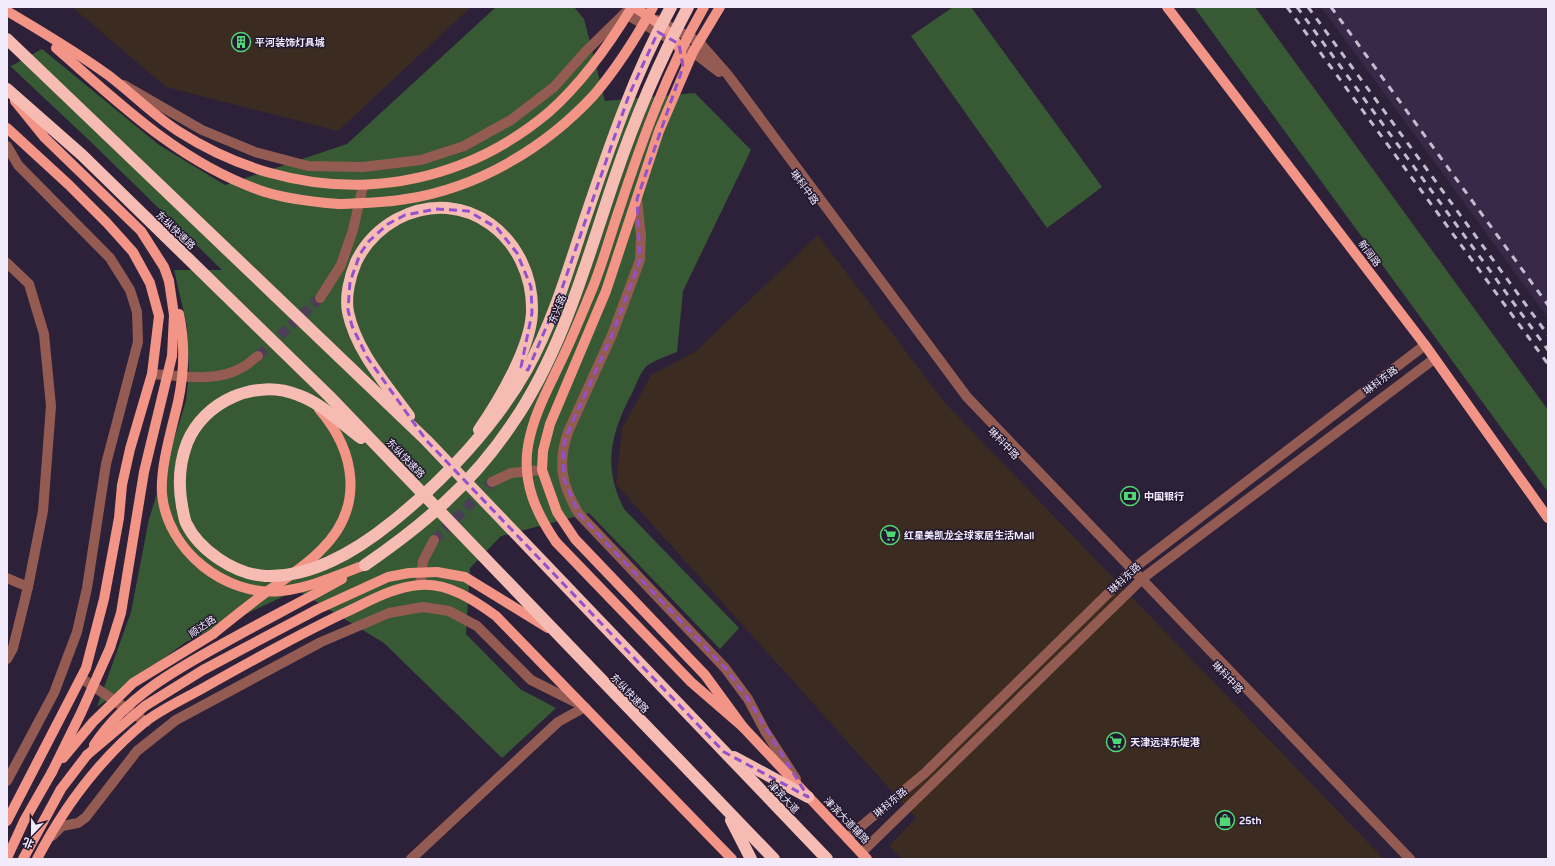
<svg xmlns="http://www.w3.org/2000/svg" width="1555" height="866" font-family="'Varela Round','Noto Sans SC',sans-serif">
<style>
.commercial{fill:#3b2b21}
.built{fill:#382948}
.park{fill:#375a34}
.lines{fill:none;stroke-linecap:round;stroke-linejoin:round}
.minor-tunnel{stroke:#4b3f57;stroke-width:10;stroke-dasharray:10 5;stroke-linecap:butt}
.minor{stroke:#945b52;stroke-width:10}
.major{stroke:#f29486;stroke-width:10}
.highway{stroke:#f6bcb3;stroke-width:12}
.rail{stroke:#c4bcce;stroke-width:3;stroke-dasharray:7 7;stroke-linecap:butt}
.major-bridge{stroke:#f29486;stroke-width:10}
.highway-bridge{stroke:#f6bcb3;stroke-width:12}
.marked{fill:none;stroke:#9352cb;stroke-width:3;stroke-dasharray:8 5;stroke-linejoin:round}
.labels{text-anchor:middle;stroke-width:3;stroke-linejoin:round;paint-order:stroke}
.poi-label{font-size:10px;font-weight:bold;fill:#f2ebfc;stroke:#231830;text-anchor:start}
.street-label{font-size:10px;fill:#f2ebfc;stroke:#231830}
</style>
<rect width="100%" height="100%" fill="#2d213a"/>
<!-- commercial -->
<g class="commercial">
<polygon points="72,7 471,7 338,131 166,87"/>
<polygon points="818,235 944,402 1384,859 902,859 889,846 916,818 616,484 622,429 651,375 695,352"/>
</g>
<!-- built -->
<polygon class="built" points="1321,7 1548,7 1548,318 1390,101"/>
<!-- park -->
<g class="park">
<path d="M496 7H574L584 19 605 101 695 93 751 150 683 291 677 352C670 355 649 362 645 368 639 375 636 385 632 393 611 433 602 466 624 509L739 628 720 649 589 513 501 536 470 568 466 634 520 689 556 708 502 758 384 643 297 590 186 642 97 707 131 612 149 519 186 401 189 373 187 326 174 270H222L91 142 7 63 11 66 42 49 159 145 225 185 347 144Z"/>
<polygon points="953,7 971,7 1102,187 1047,228 911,36"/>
<polygon points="1194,7 1255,7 1548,410 1548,492"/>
</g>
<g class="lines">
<!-- minor-tunnel -->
<g class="minor-tunnel">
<polyline points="258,356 320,298"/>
<polyline points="434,540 492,482"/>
</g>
<!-- minor -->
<g class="minor">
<polyline points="627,15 693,52 719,72"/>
<polyline points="657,20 699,42 728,75 967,397 1410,859"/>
<polyline points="124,85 202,130 255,152 308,166 363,167 421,160 464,146 511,120 554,87 586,51 627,11"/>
<polyline points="7,146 18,165 110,258 130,290 137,312 138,342 106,464 87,588 77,632 54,693 7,781"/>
<path d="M637 199 641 236 640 260 612 335 568 432C557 464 562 486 579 514L725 668 748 699 765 731 796 779"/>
<polyline points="7,263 29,284 44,334 51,406 43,511 28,587 13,648 7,659"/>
<polyline points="320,298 341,265 353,230 363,186"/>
<path d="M152 374C181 376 217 383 243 367 249 364 253 359 258 356"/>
<polyline points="492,482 511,473 542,470"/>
<polyline points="7,578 28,587"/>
<polyline points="420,585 423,561 434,540"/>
<polyline points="81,678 146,722"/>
<polyline points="52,836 62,826 78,823 86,817 137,751 176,720 321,642 389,613 423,607 449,611 477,626 531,680 581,705"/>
<polyline points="847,838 925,773 1134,568 1425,345"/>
<polyline points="861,853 1143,578 1434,359"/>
<polyline points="411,859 558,722 585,707"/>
</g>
<!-- major -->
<g class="major">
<path d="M634 7C654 20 675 31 682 56"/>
<polyline points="720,7 693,52 659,131 606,291 550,424 543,451 542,470 557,512 575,539 705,675 743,727"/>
<polyline points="1167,7 1425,345 1548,518"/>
<path d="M7 11C41 31 76 52 108 75 132 93 153 115 178 131 296 207 440 204 549 112 583 82 609 45 632 7"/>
<path d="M56 48C119 103 178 161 259 190 284 199 313 202 339 204"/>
<polyline points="15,101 45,138 141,231 164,267 169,281"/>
<polyline points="7,128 69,185 107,223 133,252 150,283 159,316 152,374 130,449 122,485 119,518 104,599 86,668 7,821"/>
<polyline points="556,542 691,682 743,727 867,859"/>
<polyline points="437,572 465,577 548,628"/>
<path d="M213 634C230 620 248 606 265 593 284 579 305 567 321 550 365 507 356 452 319 409"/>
<polyline points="7,858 24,821 52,772"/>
<polyline points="23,859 61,789 87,755"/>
<path d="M37 859C64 807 100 759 145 722 163 708 186 698 205 687 251 661 296 636 344 613 368 602 392 587 420 585 449 583 474 600 496 616L732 859"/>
</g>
<!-- highway -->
<g class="highway">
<polyline points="7,39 426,440 827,859"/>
<polyline points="7,89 82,155 329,396 774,859"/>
<path d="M409 416C386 384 356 351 348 312 345 296 350 276 356 262 365 243 379 229 397 219 466 183 534 239 532 312 531 347 499 401 479 430"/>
<path d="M182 506C178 484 179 464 187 443 204 401 256 378 298 395 321 403 341 423 361 438"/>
<polyline points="734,757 808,797"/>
<polyline points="731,820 751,859"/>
</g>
<!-- rail -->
<g class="rail">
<polyline points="1287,7 1548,364"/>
<polyline points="1297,7 1548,350"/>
<polyline points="1308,7 1548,335"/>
<polyline points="1331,7 1548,305"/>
</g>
<!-- major-bridge -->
<g class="major-bridge">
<path d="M339 204C362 203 384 203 406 199 478 188 545 148 594 95 617 68 636 38 653 7"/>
<path d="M179 314C185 342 184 374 178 402 172 428 160 467 162 494 167 550 225 597 281 591 310 588 338 575 365 565"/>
<path d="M556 542C536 513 522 482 528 446 533 415 549 387 562 359 573 336 583 311 593 287 603 262 610 236 619 210 642 140 667 71 704 7"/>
<path d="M94 745C126 697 175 670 224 643 263 621 303 601 342 579"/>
<polyline points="87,755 145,706 203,670 318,609 388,577 409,573 437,572"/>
<polyline points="63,758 93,722 133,683 213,634"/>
<polyline points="52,772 81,713 110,648 121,613 144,472 172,356 174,315 169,281"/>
</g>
<!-- highway-bridge -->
<g class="highway-bridge">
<path d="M182 506C183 511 184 518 186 523 199 550 234 574 265 576 312 578 356 551 392 522 443 481 495 426 527 369 552 324 567 274 583 225 608 151 633 76 671 7"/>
<path d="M365 565C423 525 472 484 512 424 563 350 586 262 615 177 635 118 659 62 688 7"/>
</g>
</g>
<!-- marked area -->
<path class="marked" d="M658 32 679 44 683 67 637 199 640 260 612 335 568 432 563 448 564 479 579 514 725 668 748 699 808 797 724 752 426 440 367 357 352 326 348 310 350 282 360 254 369 241 388 224 405 215 436 209 468 211 497 228 517 253 531 287 532 313 521 367 528 370 559 297 629 95Z"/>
<!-- icons -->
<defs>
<symbol id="building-ring" viewBox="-11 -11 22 22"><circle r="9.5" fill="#231830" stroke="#50d674" stroke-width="1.5"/><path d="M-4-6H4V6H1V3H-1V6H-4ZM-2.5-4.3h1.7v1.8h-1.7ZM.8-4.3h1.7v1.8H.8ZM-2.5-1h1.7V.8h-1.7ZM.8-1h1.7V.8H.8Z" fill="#50d674"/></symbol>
<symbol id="bank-ring" viewBox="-11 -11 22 22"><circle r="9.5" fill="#231830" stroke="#50d674" stroke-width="1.5"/><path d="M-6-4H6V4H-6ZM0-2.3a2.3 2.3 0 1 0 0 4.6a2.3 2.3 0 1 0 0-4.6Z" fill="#50d674"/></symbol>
<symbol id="supermarket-ring" viewBox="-11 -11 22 22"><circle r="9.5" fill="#231830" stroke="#50d674" stroke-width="1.5"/><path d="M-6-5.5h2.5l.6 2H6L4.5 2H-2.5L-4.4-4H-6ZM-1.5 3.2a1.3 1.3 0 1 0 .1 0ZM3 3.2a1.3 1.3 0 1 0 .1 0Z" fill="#50d674"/></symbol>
<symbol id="shop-ring" viewBox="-11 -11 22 22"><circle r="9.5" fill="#231830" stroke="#50d674" stroke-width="1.5"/><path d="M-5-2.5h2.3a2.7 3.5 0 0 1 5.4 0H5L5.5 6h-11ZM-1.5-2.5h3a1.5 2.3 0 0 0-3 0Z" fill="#50d674"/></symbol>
</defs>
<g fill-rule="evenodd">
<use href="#building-ring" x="230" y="31" width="22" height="22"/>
<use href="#bank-ring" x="1119" y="485" width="22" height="22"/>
<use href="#supermarket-ring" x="879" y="524" width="22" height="22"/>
<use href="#supermarket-ring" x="1105" y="731" width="22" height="22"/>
<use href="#shop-ring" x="1214" y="809" width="22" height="22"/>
</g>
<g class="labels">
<!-- poi labels -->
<g class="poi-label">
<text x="255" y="46">平河装饰灯具城</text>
<text x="1144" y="500">中国银行</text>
<text x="904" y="539">红星美凯龙全球家居生活Mall</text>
<text x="1130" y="746">天津远洋乐堤港</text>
<text x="1239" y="824">25th</text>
</g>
<!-- street labels -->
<g class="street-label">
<text transform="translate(805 187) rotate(54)" y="4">琳科中路</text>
<text transform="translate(176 230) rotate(44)" y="4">东纵快速路</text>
<text transform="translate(1370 253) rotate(53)" y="4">新阔路</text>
<text transform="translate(557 309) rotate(-68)" y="4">东兴路</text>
<text transform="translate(1380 380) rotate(-37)" y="4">琳科东路</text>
<text transform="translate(1004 443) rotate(46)" y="4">琳科中路</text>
<text transform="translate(406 458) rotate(46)" y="4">东纵快速路</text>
<text transform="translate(1124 578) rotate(-43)" y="4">琳科东路</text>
<text transform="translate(202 626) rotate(-34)" y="4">顺达路</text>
<text transform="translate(1228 677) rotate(46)" y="4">琳科中路</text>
<text transform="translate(630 693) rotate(46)" y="4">东纵快速路</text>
<text transform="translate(784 797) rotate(46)" y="4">津滨大道</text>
<text transform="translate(890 802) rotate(-40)" y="4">琳科东路</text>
<text transform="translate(847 820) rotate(46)" y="4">津滨大道辅路</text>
</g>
</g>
<!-- border -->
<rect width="1555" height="866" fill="none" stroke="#f2ebfc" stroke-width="16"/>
<!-- north arrow -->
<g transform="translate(32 834) rotate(202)" stroke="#231830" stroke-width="3" paint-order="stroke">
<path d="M0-3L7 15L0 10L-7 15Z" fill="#f2ebfc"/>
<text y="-6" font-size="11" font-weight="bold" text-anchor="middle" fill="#f2ebfc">北</text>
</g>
</svg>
